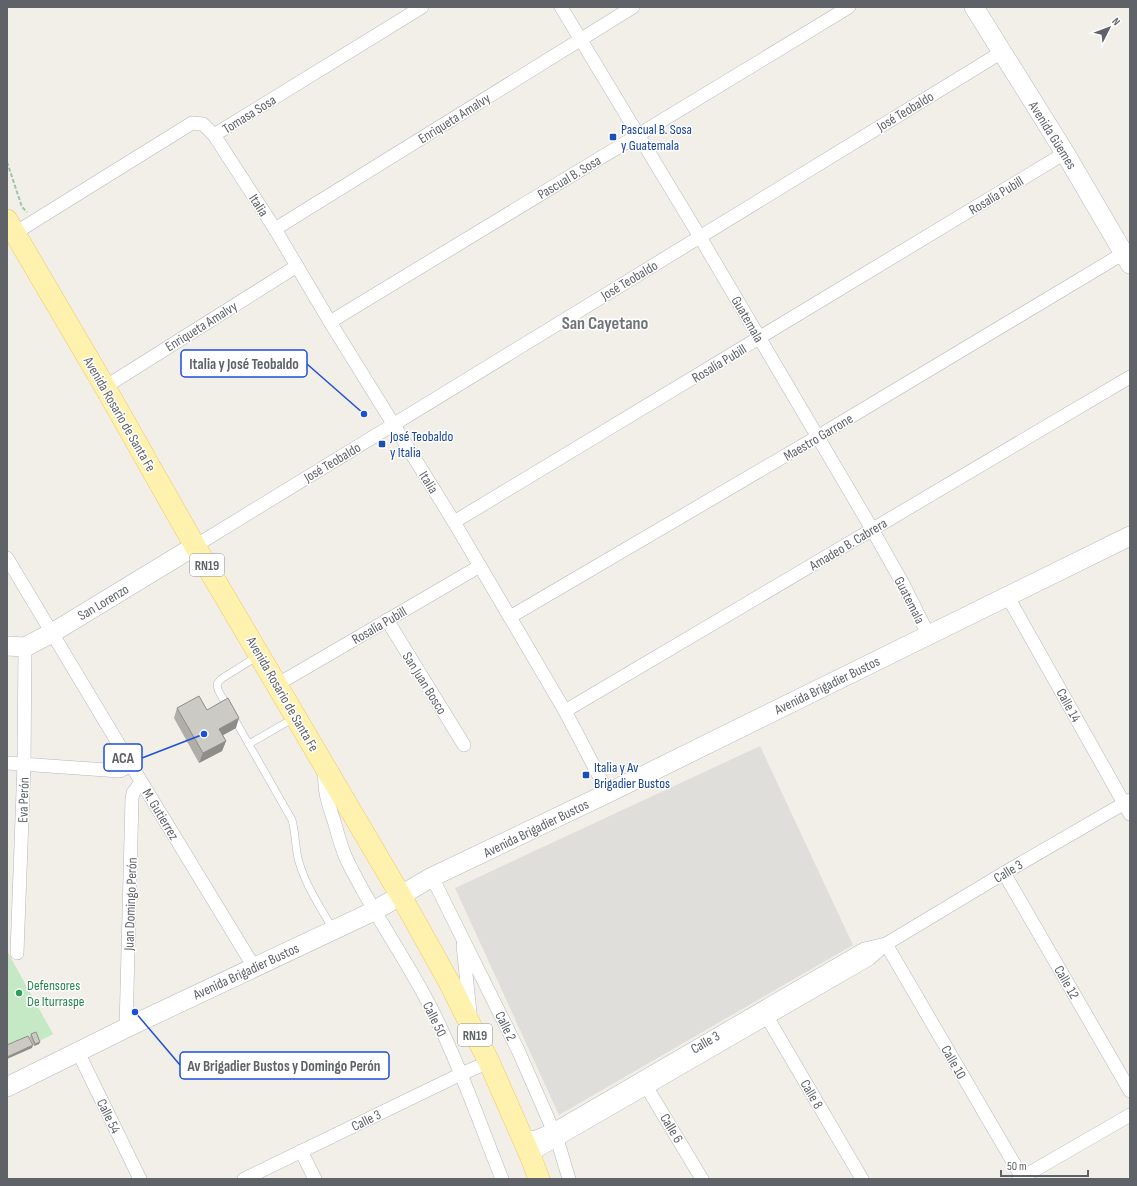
<svg xmlns="http://www.w3.org/2000/svg" width="1137" height="1186" font-family="'Sofia Sans Condensed',sans-serif">
<style>
.industrial{fill:#e0deda}
.pitch{fill:#c5e8c5}
.lines{fill:none;stroke-linecap:round;stroke-linejoin:round}
.lane-casing{stroke:#b5b8bc;stroke-width:8}
.street-casing{stroke:#b5b8bc;stroke-width:14}
.secondary-casing{stroke:#b6babf;stroke-width:20}
.primary-casing{stroke:#f2c960;stroke-width:22}
.path{stroke:#9cc7a9;stroke-width:2;stroke-dasharray:4 2;stroke-linecap:butt}
.lane{stroke:#fff;stroke-width:7}
.street{stroke:#fff;stroke-width:13}
.secondary{stroke:#fff;stroke-width:19}
.primary{stroke:#fff2af;stroke-width:21}
.wall{fill:#afaea9}
.shaded-wall{fill:#8f8d8a}
.building{fill:#cccac5;stroke:#8f8d8a}
.transit-dot{fill:#1a4fb4;stroke:#fff;stroke-width:1.5}
.leisure-dot{fill:#2e9e5b;stroke:#fff;stroke-width:1.5}
.labels{text-anchor:middle;stroke-width:3;stroke-linejoin:round;paint-order:stroke}
.shield{fill:#fff;stroke:#8f9295;stroke-width:1}
.shield-label{font-size:13px;font-weight:bold;fill:#5f6368}
.street-label{font-size:14px;fill:#5f6368;stroke:#fff}
.transit-label{font-size:14px;fill:#164399;stroke:#fff;text-anchor:start}
.leisure-label{font-size:14px;fill:#27864d;stroke:#fff;text-anchor:start}
.district-label{font-size:18px;font-weight:bold;fill:#70757a;stroke:#fff}
.leader{fill:none;stroke:#1d4ed8;stroke-width:1.5}
.callout-dot{fill:#1d4ed8;stroke:#fff;stroke-width:1.5}
.callout{fill:#fff;stroke:#1d4ed8;stroke-width:1.5}
.callout-label{font-size:15px;text-anchor:middle;font-weight:bold;fill:#5f6368}
</style>
<rect width="100%" height="100%" fill="#f1efe8"/>
<!-- industrial -->
<polygon class="industrial" points="760,746 853,945 559,1115 455,888"/>
<!-- pitch -->
<polygon class="pitch" points="7,951 53,1034 7,1058"/>
<g class="lines">
<defs>
<g id="lane">
<path d="M258 656 221 679 217 684 218 690 292 820C296 834 295 849 299 862 306 886 320 907 333 929"/>
<polyline points="249,744 294,718"/>
</g>
<g id="street">
<polyline points="561,7 700,237 872,529 903,584 929,636"/>
<polyline points="214,135 275,229 330,322 454,522 565,711 608,793"/>
<polyline points="275,229 633,7"/>
<polyline points="15,233 192,123 203,124 214,135 422,7"/>
<polyline points="330,322 849,7"/>
<polyline points="105,387 297,266"/>
<polyline points="454,522 1065,153"/>
<polyline points="195,546 1002,52"/>
<polyline points="7,558 139,778 254,967"/>
<polyline points="1008,597 1130,814"/>
<polyline points="510,617 817,437 1124,253"/>
<polyline points="387,620 464,745"/>
<polyline points="278,684 480,566"/>
<polyline points="565,711 1130,377"/>
<polyline points="7,763 120,771 131,765"/>
<path d="M325 771C323 790 329 806 335 824 338 835 341 847 346 858 370 909 404 955 430 1006 458 1061 479 1121 502 1179"/>
<polyline points="1004,873 1130,1091"/>
<polyline points="432,877 518,1050 557,1139 569,1179"/>
<polyline points="463,945 470,1013"/>
<polyline points="17,953 24,764 25,647"/>
<polyline points="763,1010 862,1179"/>
<polyline points="126,1028 132,799 133,793 141,782"/>
<polyline points="78,1052 140,1179"/>
<polyline points="643,1081 702,1179"/>
<polyline points="523,1138 536,1137 553,1130 864,949 886,944 869,959 530,1155"/>
<polyline points="301,1151 315,1179"/>
<polyline points="244,1179 461,1074 489,1062"/>
<polyline points="1019,1179 1130,1115"/>
<polyline points="1023,1179 886,944 1004,873 1130,800"/>
</g>
<g id="secondary">
<polyline points="974,7 1065,153 1130,264"/>
<polyline points="7,646 25,647 52,633 195,546"/>
<polyline points="7,1087 126,1028 374,911 432,877 608,793 1130,536"/>
</g>
<polyline id="primary" points="7,220 105,387 195,546 401,896 449,982 489,1062 530,1155 539,1179"/>
</defs>
<!-- lane casing -->
<use href="#lane" class="lane-casing"/>
<!-- street casing -->
<use href="#street" class="street-casing"/>
<!-- secondary casing -->
<use href="#secondary" class="secondary-casing"/>
<!-- primary casing -->
<use href="#primary" class="primary-casing"/>
<!-- path -->
<polyline class="path" points="7,162 22,207 27,212"/>
<!-- lane -->
<use href="#lane" class="lane"/>
<!-- street -->
<use href="#street" class="street"/>
<!-- secondary -->
<use href="#secondary" class="secondary"/>
<!-- primary -->
<use href="#primary" class="primary"/>
</g>
<!-- wall -->
<g class="wall">
<polygon points="177,708 207,710 236,728 223,735 226,741 222,751 199,763 174,718"/>
<polygon points="31,1034 39,1044 34,1046 30,1037"/>
</g>
<!-- shaded-wall -->
<g class="shaded-wall">
<polygon points="239,718 236,728 216,739 219,729"/>
<polygon points="226,741 222,751 199,763 203,753"/>
<polygon points="40,1042 39,1044 34,1046 35,1044"/>
<polygon points="33,1045 32,1048 7,1059 7,1057"/>
</g>
<!-- building -->
<g class="building">
<polygon points="199,696 207,710 228,698 239,718 219,729 226,741 203,753 177,708"/>
<polygon points="36,1032 40,1042 35,1044 31,1034"/>
<polygon points="28,1036 33,1045 7,1057 7,1045"/>
</g>
<!-- markers -->
<g class="transit-dot">
<rect x="609" y="133" width="8" height="8" rx="2"/>
<rect x="378" y="440" width="8" height="8" rx="2"/>
<rect x="582" y="771" width="8" height="8" rx="2"/>
</g>
<circle class="leisure-dot" cx="19" cy="993" r="4"/>
<g class="labels">
<!-- shield labels -->
<g class="shield">
<rect x="190" y="554" width="34" height="22" rx="3"/>
<rect x="458" y="1024" width="34" height="22" rx="3"/>
</g>
<g class="shield-label">
<text x="207" y="570">RN19</text>
<text x="475" y="1040">RN19</text>
</g>
<!-- street labels -->
<g class="street-label">
<text transform="translate(905 111) rotate(-31)" y="5">José Teobaldo</text>
<text transform="translate(249 114) rotate(-32)" y="5">Tomasa Sosa</text>
<text transform="translate(454 118) rotate(-32)" y="5">Enriqueta Amalvy</text>
<text transform="translate(1053 135) rotate(58)" y="5">Avenida Güemes</text>
<text transform="translate(569 177) rotate(-31)" y="5">Pascual B. Sosa</text>
<text transform="translate(996 195) rotate(-31)" y="5">Rosalía Pubill</text>
<text transform="translate(259 205) rotate(57)" y="5">Italia</text>
<text transform="translate(629 280) rotate(-31)" y="5">José Teobaldo</text>
<text transform="translate(748 319) rotate(60)" y="5">Guatemala</text>
<text transform="translate(201 326) rotate(-32)" y="5">Enriqueta Amalvy</text>
<text transform="translate(719 363) rotate(-31)" y="5">Rosalía Pubill</text>
<text transform="translate(120 414) rotate(60)" y="5">Avenida Rosario de Santa Fe</text>
<text transform="translate(818 437) rotate(-31)" y="5">Maestro Garrone</text>
<text transform="translate(332 462) rotate(-31)" y="5">José Teobaldo</text>
<text transform="translate(429 482) rotate(58)" y="5">Italia</text>
<text transform="translate(848 544) rotate(-31)" y="5">Amadeo B. Cabrera</text>
<text transform="translate(910 600) rotate(63)" y="5">Guatemala</text>
<text transform="translate(103 602) rotate(-31)" y="5">San Lorenzo</text>
<text transform="translate(379 625) rotate(-30)" y="5">Rosalía Pubill</text>
<text transform="translate(425 683) rotate(58)" y="5">San Juan Bosco</text>
<text transform="translate(827 685) rotate(-26)" y="5">Avenida Brigadier Bustos</text>
<text transform="translate(283 694) rotate(60)" y="5">Avenida Rosario de Santa Fe</text>
<text transform="translate(1069 705) rotate(61)" y="5">Calle 14</text>
<text transform="translate(23 800) rotate(-88)" y="5">Eva Perón</text>
<text transform="translate(161 814) rotate(59)" y="5">M. Gutierrez</text>
<text transform="translate(536 828) rotate(-26)" y="5">Avenida Brigadier Bustos</text>
<text transform="translate(1008 871) rotate(-31)" y="5">Calle 3</text>
<text transform="translate(130 904) rotate(-88)" y="5">Juan Domingo Perón</text>
<text transform="translate(246 971) rotate(-25)" y="5">Avenida Brigadier Bustos</text>
<text transform="translate(1067 982) rotate(60)" y="5">Calle 12</text>
<text transform="translate(435 1019) rotate(64)" y="5">Calle 50</text>
<text transform="translate(506 1026) rotate(64)" y="5">Calle 2</text>
<text transform="translate(705 1042) rotate(-30)" y="5">Calle 3</text>
<text transform="translate(954 1062) rotate(60)" y="5">Calle 10</text>
<text transform="translate(812 1094) rotate(60)" y="5">Calle 8</text>
<text transform="translate(109 1116) rotate(64)" y="5">Calle 54</text>
<text transform="translate(366 1120) rotate(-26)" y="5">Calle 3</text>
<text transform="translate(672 1128) rotate(59)" y="5">Calle 6</text>
</g>
<!-- transit labels -->
<g class="transit-label">
<text x="621" y="134">Pascual B. Sosa<tspan x="621" dy="16">y Guatemala</tspan></text>
<text x="390" y="441">José Teobaldo<tspan x="390" dy="16">y Italia</tspan></text>
<text x="594" y="772">Italia y Av<tspan x="594" dy="16">Brigadier Bustos</tspan></text>
</g>
<!-- leisure labels -->
<g class="leisure-label">
<text x="27" y="990">Defensores<tspan x="27" dy="16">De Iturraspe</tspan></text>
</g>
<!-- district labels -->
<g class="district-label">
<text x="605" y="329">San Cayetano</text>
</g>
</g>
<!-- callouts -->
<path class="leader" d="M364 414L307 364M204 734L142 758M135 1012L180 1065"/>
<g class="callout-dot">
<circle cx="364" cy="414" r="4"/>
<circle cx="204" cy="734" r="4"/>
<circle cx="135" cy="1012" r="4"/>
</g>
<g class="callout">
<rect x="181" y="350" width="126" height="27" rx="4"/>
<rect x="104" y="744" width="38" height="27" rx="4"/>
<rect x="180" y="1052" width="209" height="27" rx="4"/>
</g>
<g class="callout-label">
<text x="244" y="369">Italia y José Teobaldo</text>
<text x="123" y="763">ACA</text>
<text x="284" y="1071">Av Brigadier Bustos y Domingo Perón</text>
</g>
<!-- border -->
<rect width="1137" height="1186" fill="none" stroke="#5f6368" stroke-width="16"/>
<!-- north arrow -->
<g transform="translate(1109 28) rotate(48)" stroke="#ffffff" stroke-width="3" paint-order="stroke">
<path d="M0-3L7 15L0 10L-7 15Z" fill="#5f6368"/>
<text y="-6" font-size="11" font-weight="bold" text-anchor="middle" fill="#5f6368">N</text>
</g>
<!-- scale -->
<path d="M1001 1170v6h87v-6" fill="none" stroke="#5f6368" stroke-width="2"/>
<text x="1007" y="1170" font-size="12" fill="#5f6368" stroke="#ffffff" stroke-width="3" paint-order="stroke">50 m</text>
</svg>
